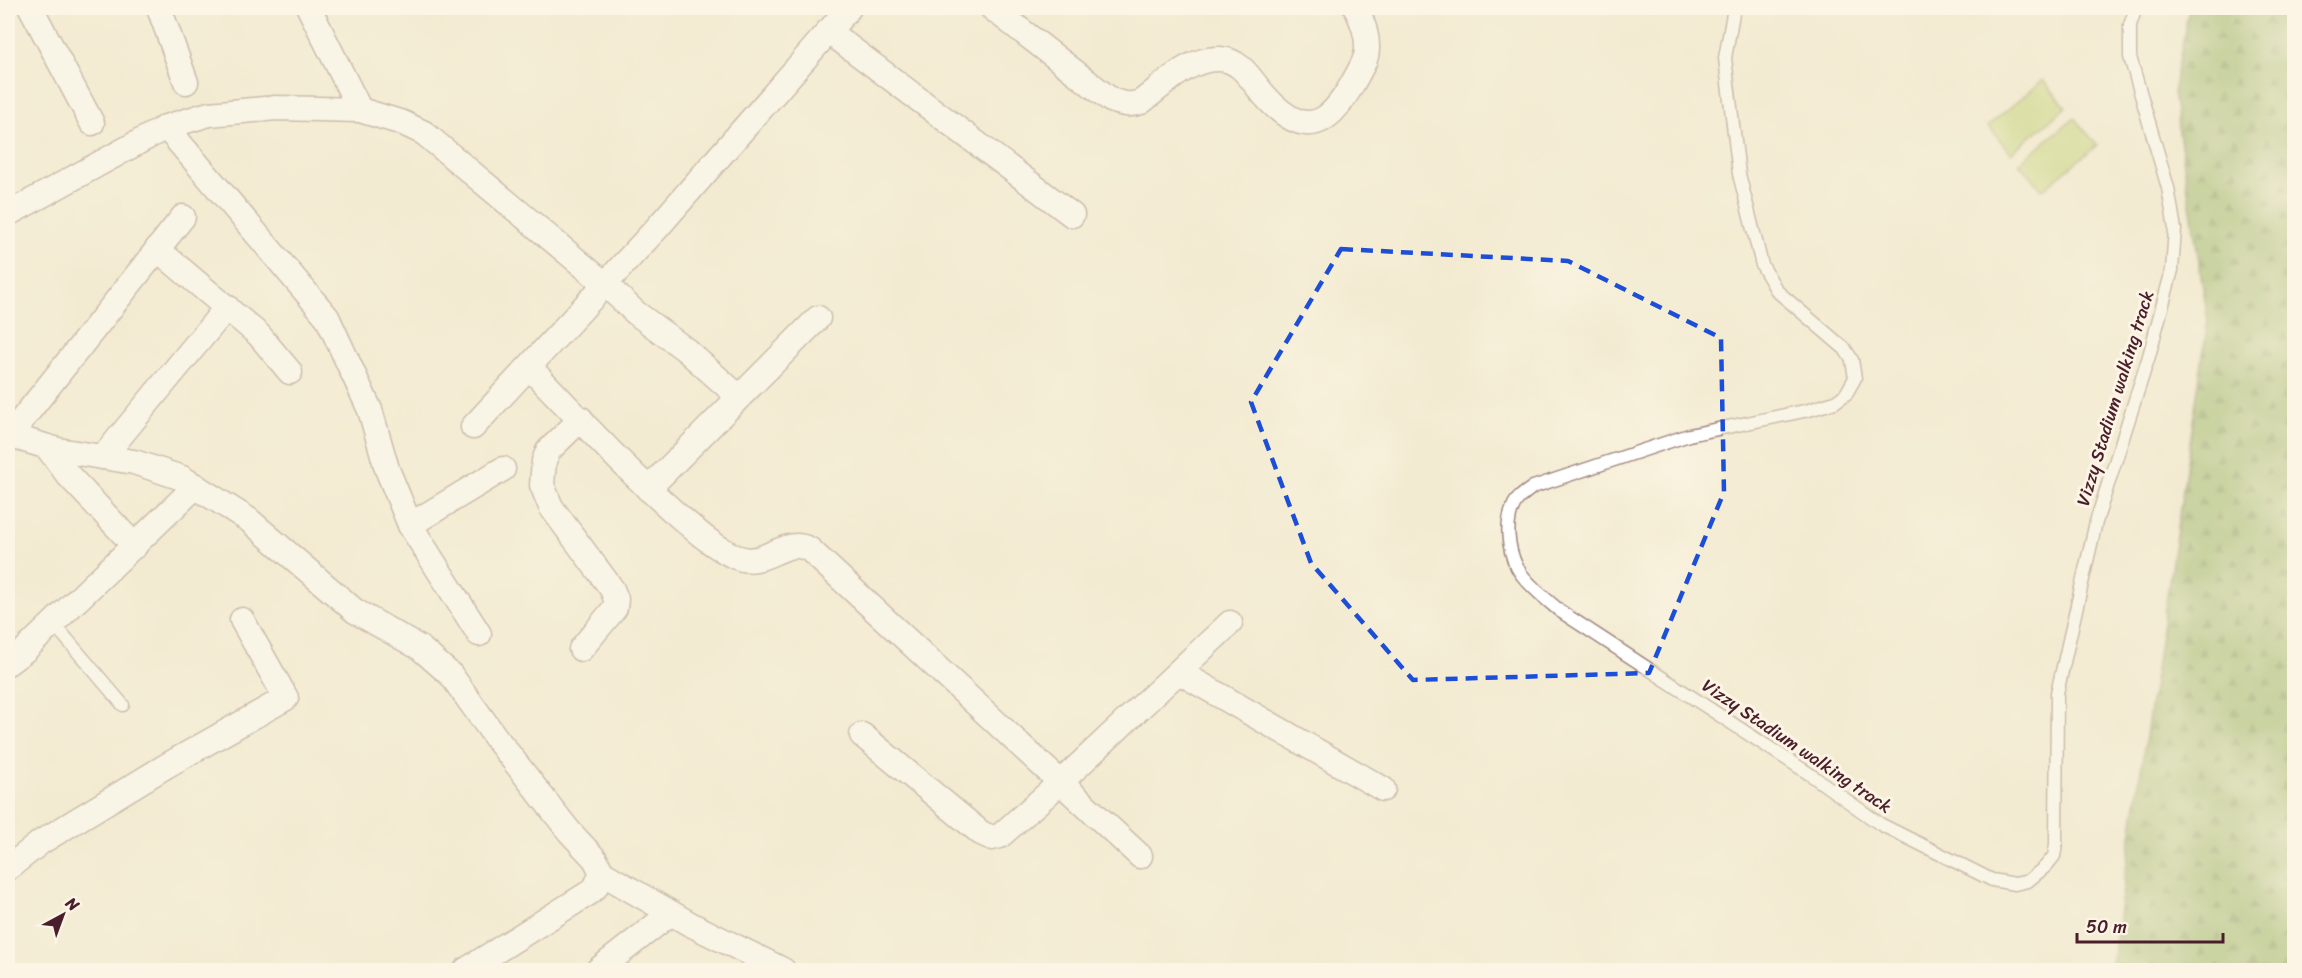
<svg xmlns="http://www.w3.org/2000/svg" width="2302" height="978" font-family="Sriracha,sans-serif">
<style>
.forest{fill:url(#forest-firs);stroke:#726a49;stroke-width:1.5}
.green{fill:#c2d376;stroke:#867950;stroke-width:1.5}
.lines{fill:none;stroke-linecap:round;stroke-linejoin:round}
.service-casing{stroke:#9e857e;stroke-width:15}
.minor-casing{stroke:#9e857e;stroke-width:27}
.service{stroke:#fff;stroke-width:12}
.minor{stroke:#fff;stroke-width:24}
.marked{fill:none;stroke:#1d4ed8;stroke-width:4.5;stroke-dasharray:12 8;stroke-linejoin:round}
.labels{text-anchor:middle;stroke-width:6;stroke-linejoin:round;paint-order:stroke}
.street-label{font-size:18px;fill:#4a1f2b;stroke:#fcf5e5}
</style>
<defs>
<pattern id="forest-firs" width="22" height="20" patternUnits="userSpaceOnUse" patternTransform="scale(1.5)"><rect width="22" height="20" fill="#99b567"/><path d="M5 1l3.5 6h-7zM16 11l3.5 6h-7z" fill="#7f9355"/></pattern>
</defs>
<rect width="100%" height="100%" fill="#fcf5e5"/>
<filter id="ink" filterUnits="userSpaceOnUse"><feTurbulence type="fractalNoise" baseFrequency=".0167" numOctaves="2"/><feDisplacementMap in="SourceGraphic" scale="12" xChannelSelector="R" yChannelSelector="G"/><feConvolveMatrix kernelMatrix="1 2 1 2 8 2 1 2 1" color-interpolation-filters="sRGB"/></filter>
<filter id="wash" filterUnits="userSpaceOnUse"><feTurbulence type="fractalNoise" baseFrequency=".008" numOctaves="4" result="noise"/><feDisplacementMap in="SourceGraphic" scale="24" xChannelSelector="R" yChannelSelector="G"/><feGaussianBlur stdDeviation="1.35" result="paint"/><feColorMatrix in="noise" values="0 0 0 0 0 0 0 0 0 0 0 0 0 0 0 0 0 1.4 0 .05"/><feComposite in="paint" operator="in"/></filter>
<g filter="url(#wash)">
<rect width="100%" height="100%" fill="#f3ebd1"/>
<!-- forest -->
<polygon class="forest" points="2189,8 2294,8 2294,970 2111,970 2208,321 2173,93"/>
<!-- green -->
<g class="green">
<polygon points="2043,80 2066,107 2011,153 1988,126"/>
<polygon points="2074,118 2097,145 2042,190 2019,163"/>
</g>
</g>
<g filter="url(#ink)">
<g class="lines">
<defs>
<g id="service">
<path d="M1734 8 1725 58 1739 174 1762 265 1777 291 1845 349 1852 360 1855 378 1846 394 1835 402 1809 410 1689 435 1533 487C1525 493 1516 498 1513 507 1504 527 1509 558 1522 575 1533 589 1547 600 1560 611L1811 775 1880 824 1992 880 2015 884 2028 881 2046 866 2054 856 2056 845 2057 693 2096 522 2149 356 2172 270 2175 229 2168 188 2130 57V25L2136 8"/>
<polyline points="54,624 123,705"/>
</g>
<g id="minor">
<polyline points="31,8 92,123"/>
<polyline points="159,8 186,82"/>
<polyline points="309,8 360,110"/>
<path d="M992 8 1111 100C1122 104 1130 106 1141 102 1164 85 1190 57 1220 59 1242 60 1252 82 1265 96 1314 151 1338 113 1363 64 1372 47 1364 24 1356 8"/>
<polyline points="828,31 1072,215"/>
<polyline points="166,127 327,317 370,410 387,469 410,525 479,634"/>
<polyline points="8,214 166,127 209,114 276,108 360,110 403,123 424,133 605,284 636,313 686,350 739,397"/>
<polyline points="157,249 259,335 290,372"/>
<path d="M529 367C577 416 623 467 674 512 694 529 712 546 736 557 766 569 783 536 809 549L1140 856"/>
<polyline points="581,419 548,451 544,461 542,485 551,507 612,589 616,599 615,608 581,649"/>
<polyline points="473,427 657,228 849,8"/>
<polyline points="8,435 58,450 134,462 182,478 249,520 355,611 420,648 451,675 496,738 569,831 595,859 602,873 595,888 589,893 466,970"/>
<polyline points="9,436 183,217"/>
<polyline points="47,447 68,475 135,546"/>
<polyline points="103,457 227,307"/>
<polyline points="648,489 818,318"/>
<polyline points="410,525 503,469"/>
<polyline points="8,663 24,651 196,486"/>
<polyline points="1179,672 1383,789"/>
<polyline points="862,735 981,833 992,838 1000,836 1061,782 1230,623"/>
<polyline points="8,868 41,842 166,766 286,698 242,620"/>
<polyline points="602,873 690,924 783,970"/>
<polyline points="598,970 671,913"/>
</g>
</defs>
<!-- service casing -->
<use href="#service" class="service-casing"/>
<!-- minor casing -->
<use href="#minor" class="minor-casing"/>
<!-- service -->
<use href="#service" class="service"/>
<!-- minor -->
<use href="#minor" class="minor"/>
</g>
</g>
<!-- marked area -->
<path d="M0 0H2302V978H0ZM1341 249 1568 261 1721 338 1724 492 1649 673 1413 680 1311 563 1251 402Z" fill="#f3ebd1" fill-opacity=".55" fill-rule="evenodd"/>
<path class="marked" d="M1341 249 1568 261 1721 338 1724 492 1649 673 1413 680 1311 563 1251 402Z"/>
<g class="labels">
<!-- street labels -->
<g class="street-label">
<text transform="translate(2115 398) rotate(-73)" y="6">Vizzy Stadium walking track</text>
<text transform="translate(1797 746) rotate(34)" y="6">Vizzy Stadium walking track</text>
</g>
</g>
<!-- margin -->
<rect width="2302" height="978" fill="none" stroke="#fcf5e5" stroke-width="30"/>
<!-- north arrow -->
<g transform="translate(63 915) rotate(41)" stroke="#fcf5e5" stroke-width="4.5" paint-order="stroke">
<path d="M0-4.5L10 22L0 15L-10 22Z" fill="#4a1f2b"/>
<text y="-9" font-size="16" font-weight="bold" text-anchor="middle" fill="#4a1f2b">N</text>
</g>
<!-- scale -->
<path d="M2077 933v9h146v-9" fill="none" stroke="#4a1f2b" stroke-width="3"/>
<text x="2086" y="933" font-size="18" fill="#4a1f2b" stroke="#fcf5e5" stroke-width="4.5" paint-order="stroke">50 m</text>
</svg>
